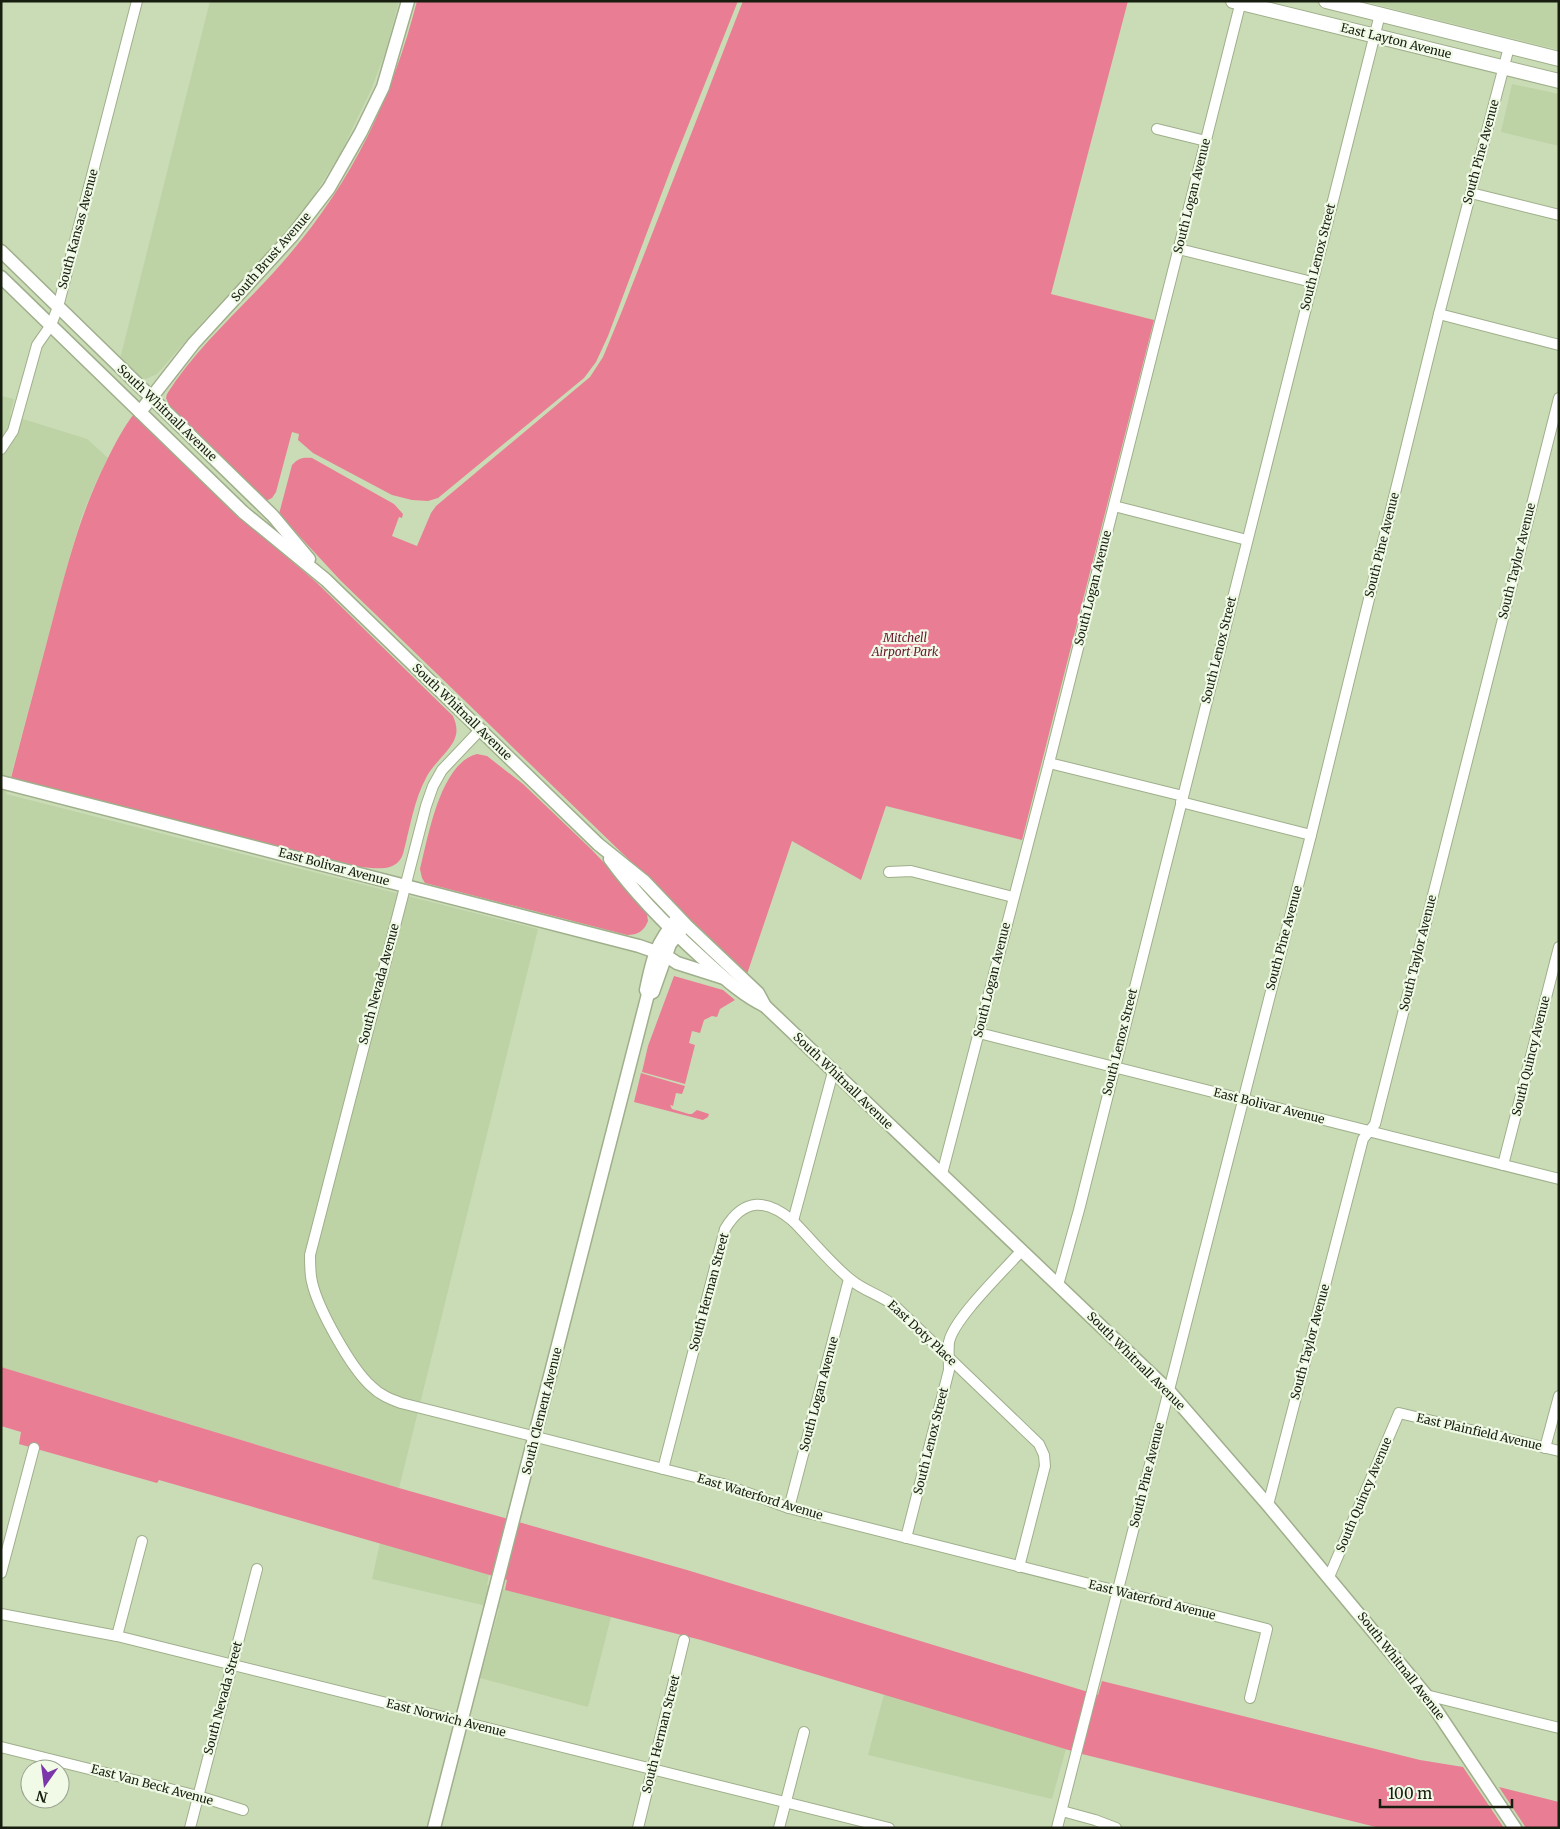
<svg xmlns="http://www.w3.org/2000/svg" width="1560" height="1829" font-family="Merriweather,serif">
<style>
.built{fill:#bdd2a5}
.green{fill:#e97d94}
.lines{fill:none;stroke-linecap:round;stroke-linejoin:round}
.minor-casing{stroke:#9faf8b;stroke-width:12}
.tertiary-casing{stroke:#9faf8b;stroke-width:15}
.secondary-casing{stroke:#9faf8b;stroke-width:16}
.minor{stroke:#fff;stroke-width:10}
.tertiary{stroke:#fff;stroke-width:12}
.secondary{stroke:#fff;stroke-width:14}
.labels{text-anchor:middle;stroke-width:4.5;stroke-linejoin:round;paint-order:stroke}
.street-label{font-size:12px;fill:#171d0f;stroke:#f0fae6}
.park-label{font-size:12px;font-style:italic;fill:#68162f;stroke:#f0fae6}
</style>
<rect width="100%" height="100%" fill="#cadcb6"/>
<!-- built -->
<g class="built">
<polygon points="210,1 399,1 385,53 371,90 341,152 310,202 280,240 204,320 157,374 146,379 138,377 120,359"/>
<polygon points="1362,1 1559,1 1559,50"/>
<polygon points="1512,84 1559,94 1559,146 1501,132"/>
<polygon points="1,396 14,399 10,415 87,439 108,458 95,484 82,516 69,559 6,794 538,929 399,1488 1,1367 1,1045 3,1044 1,1041"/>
<polygon points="380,1543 489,1575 487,1585 611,1617 588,1707 480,1678 499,1609 372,1579"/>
<polygon points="884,1694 1066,1749 1052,1799 868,1755"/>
</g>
<!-- green -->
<g class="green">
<path d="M417 1H738L672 166 608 336 596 362 584 378 438 498 428 501 412 500 392 495 313 453 298 440 299 434 292 432 276 492 272 498 266 501 169 405 166 398 167 394C196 348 237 313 274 272 347 192 390 106 417 1Z"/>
<path d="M743 1H1128L1051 294 1154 320 1022 840 886 806 861 880 792 841 747 974 341 581 279 514 292 465C298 458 304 457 312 458L394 504 403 514 402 518 399 517 392 536 417 546 431 513 436 506 590 377 603 357 622 311Z"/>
<path d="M134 414 237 514 316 582 453 716C456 723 458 730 455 738 451 750 434 763 427 776 414 799 410 828 403 854 396 873 376 868 359 867L11 778C25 723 40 669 54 615 68 562 82 509 107 460 115 444 123 428 134 414Z"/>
<path d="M477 754 487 756 523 784 591 849 646 907 648 921C644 931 638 935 627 935L425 883 422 878 420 869C428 838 440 763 477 754Z"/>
<polygon points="674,976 723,990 735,1000 720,1009 717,1017 712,1016 704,1020 700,1033 692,1031 689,1043 695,1045 685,1084 642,1072 648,1046"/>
<polygon points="641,1073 685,1086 682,1094 676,1093 673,1106 670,1105 672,1109 689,1114 692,1114 697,1110 709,1114 708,1117 703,1120 634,1102"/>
<polygon points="1,1367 399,1488 687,1570 1098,1695 1102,1681 1420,1760 1463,1767 1504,1828 1380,1828 1082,1754 701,1640 505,1590 507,1580 159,1480 157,1483 19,1444 21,1432 1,1426"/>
<polygon points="1499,1787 1559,1802 1559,1828 1526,1828"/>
</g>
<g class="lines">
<defs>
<g id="minor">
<polyline points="1157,129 1206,141"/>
<polyline points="1471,193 1559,215"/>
<polyline points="1179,249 1312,282"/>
<polyline points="1439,314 1559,345"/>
<polyline points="1,449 13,431 37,345 51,325 58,307 137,1"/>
<polyline points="1114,506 1247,540"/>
<path d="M480 730 442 770 433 786 426 806 310 1255C310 1264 310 1274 312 1282 318 1309 351 1368 371 1386 380 1395 390 1399 401 1403L723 1484 789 1508 1267 1629 1250 1698"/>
<polyline points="1049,763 1183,796"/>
<polyline points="1181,802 1311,835"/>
<polyline points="889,872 911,871 1013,897"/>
<polyline points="979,1033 1559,1179"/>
<polyline points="1503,1165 1559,947"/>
<polyline points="942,1174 1049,763 1241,1"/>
<path d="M793 1221C812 1240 830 1263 851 1280 864 1291 881 1295 895 1306L1039 1444 1044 1455 1045 1466 1019 1567"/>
<polyline points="1058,1285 1079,1210 1380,14"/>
<polyline points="1545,1448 1559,1396"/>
<path d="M663 1469 725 1229C744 1197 767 1199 793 1221L833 1072"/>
<polyline points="1268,1505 1363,1139 1375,1124 1559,398"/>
<polyline points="789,1508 849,1279"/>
<path d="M906 1538 949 1370C949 1361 948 1351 949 1342 954 1318 1004 1271 1022 1250"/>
<polyline points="1,1573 34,1448"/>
<polyline points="1329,1577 1399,1413 1559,1451"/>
<polyline points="1,1614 117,1636 889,1828"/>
<polyline points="117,1636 142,1541"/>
<polyline points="1426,1695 1559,1728"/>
<polyline points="1,1747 198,1796 243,1810"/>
<polyline points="1062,1811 1095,1820 1116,1828"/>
<polyline points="190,1828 257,1569"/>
<polyline points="638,1828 684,1640"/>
<polyline points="779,1828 804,1732"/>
<polyline points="1057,1828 1311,835 1439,314 1509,47"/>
</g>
<g id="tertiary">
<polyline points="1,251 273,516 309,559"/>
<polyline points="1,277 243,512 326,580 598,844 644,881 686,925 758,993 765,1006 1168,1390 1268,1505 1426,1695 1515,1828"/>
<polyline points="140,412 194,343 292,236 329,188 361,132 383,87 408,1"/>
<polyline points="1,782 639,946 665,955 677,963 724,978"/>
<path d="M610 859C636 895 668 927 701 957 721 975 740 994 765 1006"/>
<polyline points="651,993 653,992 670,944 682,929"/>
<path d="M434 1828 648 994 646 990C653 956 656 944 678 917"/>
</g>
<g id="secondary">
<polyline points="1233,1 1559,81"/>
<polyline points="1326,1 1559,59"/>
</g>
</defs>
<!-- minor casing -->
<use href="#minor" class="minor-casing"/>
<!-- tertiary casing -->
<use href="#tertiary" class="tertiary-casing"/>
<!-- secondary casing -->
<use href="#secondary" class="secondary-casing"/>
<!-- minor -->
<use href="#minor" class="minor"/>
<!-- tertiary -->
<use href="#tertiary" class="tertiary"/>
<!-- secondary -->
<use href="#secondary" class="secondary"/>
</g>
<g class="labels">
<!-- street labels -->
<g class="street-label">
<text transform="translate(1396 41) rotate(14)" y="4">East Layton Avenue</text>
<text transform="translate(1481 152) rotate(-75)" y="4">South Pine Avenue</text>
<text transform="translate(1192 196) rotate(-76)" y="4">South Logan Avenue</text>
<text transform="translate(78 229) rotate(-75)" y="4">South Kansas Avenue</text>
<text transform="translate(271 257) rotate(-49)" y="4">South Brust Avenue</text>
<text transform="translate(1318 257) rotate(-76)" y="4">South Lenox Street</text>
<text transform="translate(167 413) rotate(44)" y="4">South Whitnall Avenue</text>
<text transform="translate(1382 545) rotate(-76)" y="4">South Pine Avenue</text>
<text transform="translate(1517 561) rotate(-76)" y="4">South Taylor Avenue</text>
<text transform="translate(1093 588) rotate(-76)" y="4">South Logan Avenue</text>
<text transform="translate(1219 650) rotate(-76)" y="4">South Lenox Street</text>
<text transform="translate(462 712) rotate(44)" y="4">South Whitnall Avenue</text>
<text transform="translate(334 867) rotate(15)" y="4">East Bolivar Avenue</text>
<text transform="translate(1284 938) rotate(-75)" y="4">South Pine Avenue</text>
<text transform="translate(1418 953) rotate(-76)" y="4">South Taylor Avenue</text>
<text transform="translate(992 980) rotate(-76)" y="4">South Logan Avenue</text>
<text transform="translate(379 984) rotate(-75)" y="4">South Nevada Avenue</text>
<text transform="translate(1120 1042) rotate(-76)" y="4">South Lenox Street</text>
<text transform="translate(1531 1056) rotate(-76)" y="4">South Quincy Avenue</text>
<text transform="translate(843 1081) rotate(44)" y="4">South Whitnall Avenue</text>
<text transform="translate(1269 1106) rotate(14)" y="4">East Bolivar Avenue</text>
<text transform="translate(709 1292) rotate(-75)" y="4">South Herman Street</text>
<text transform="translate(922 1333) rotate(43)" y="4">East Doty Place</text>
<text transform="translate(1310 1342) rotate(-75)" y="4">South Taylor Avenue</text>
<text transform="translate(1136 1361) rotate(45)" y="4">South Whitnall Avenue</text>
<text transform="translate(819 1394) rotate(-75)" y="4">South Logan Avenue</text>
<text transform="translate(542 1411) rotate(-76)" y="4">South Clement Avenue</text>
<text transform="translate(1479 1432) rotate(13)" y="4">East Plainfield Avenue</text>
<text transform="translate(931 1441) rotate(-76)" y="4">South Lenox Street</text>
<text transform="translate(1147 1475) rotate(-76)" y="4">South Pine Avenue</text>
<text transform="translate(1364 1495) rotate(-67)" y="4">South Quincy Avenue</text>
<text transform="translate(760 1497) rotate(17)" y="4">East Waterford Avenue</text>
<text transform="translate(1152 1600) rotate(14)" y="4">East Waterford Avenue</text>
<text transform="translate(1401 1666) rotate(52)" y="4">South Whitnall Avenue</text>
<text transform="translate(223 1698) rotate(-75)" y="4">South Nevada Street</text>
<text transform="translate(446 1718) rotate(14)" y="4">East Norwich Avenue</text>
<text transform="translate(661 1734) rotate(-76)" y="4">South Herman Street</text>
<text transform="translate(152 1785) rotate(15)" y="4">East Van Beck Avenue</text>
</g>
<!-- park labels -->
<g class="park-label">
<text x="905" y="642">Mitchell<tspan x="905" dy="14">Airport Park</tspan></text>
</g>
</g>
<!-- border -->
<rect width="1560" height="1829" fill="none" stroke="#171d0f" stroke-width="5"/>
<!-- north arrow -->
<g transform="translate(45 1784) rotate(194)"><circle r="24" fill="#f0fae6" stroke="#99a290"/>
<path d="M0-4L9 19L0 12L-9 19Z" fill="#7a36aa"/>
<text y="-8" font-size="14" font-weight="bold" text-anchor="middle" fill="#171d0f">N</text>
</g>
<!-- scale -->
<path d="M1380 1799v8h132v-8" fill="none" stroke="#171d0f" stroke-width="2.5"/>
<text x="1388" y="1799" font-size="15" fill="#171d0f" stroke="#f0fae6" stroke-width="4" paint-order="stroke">100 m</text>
</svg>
